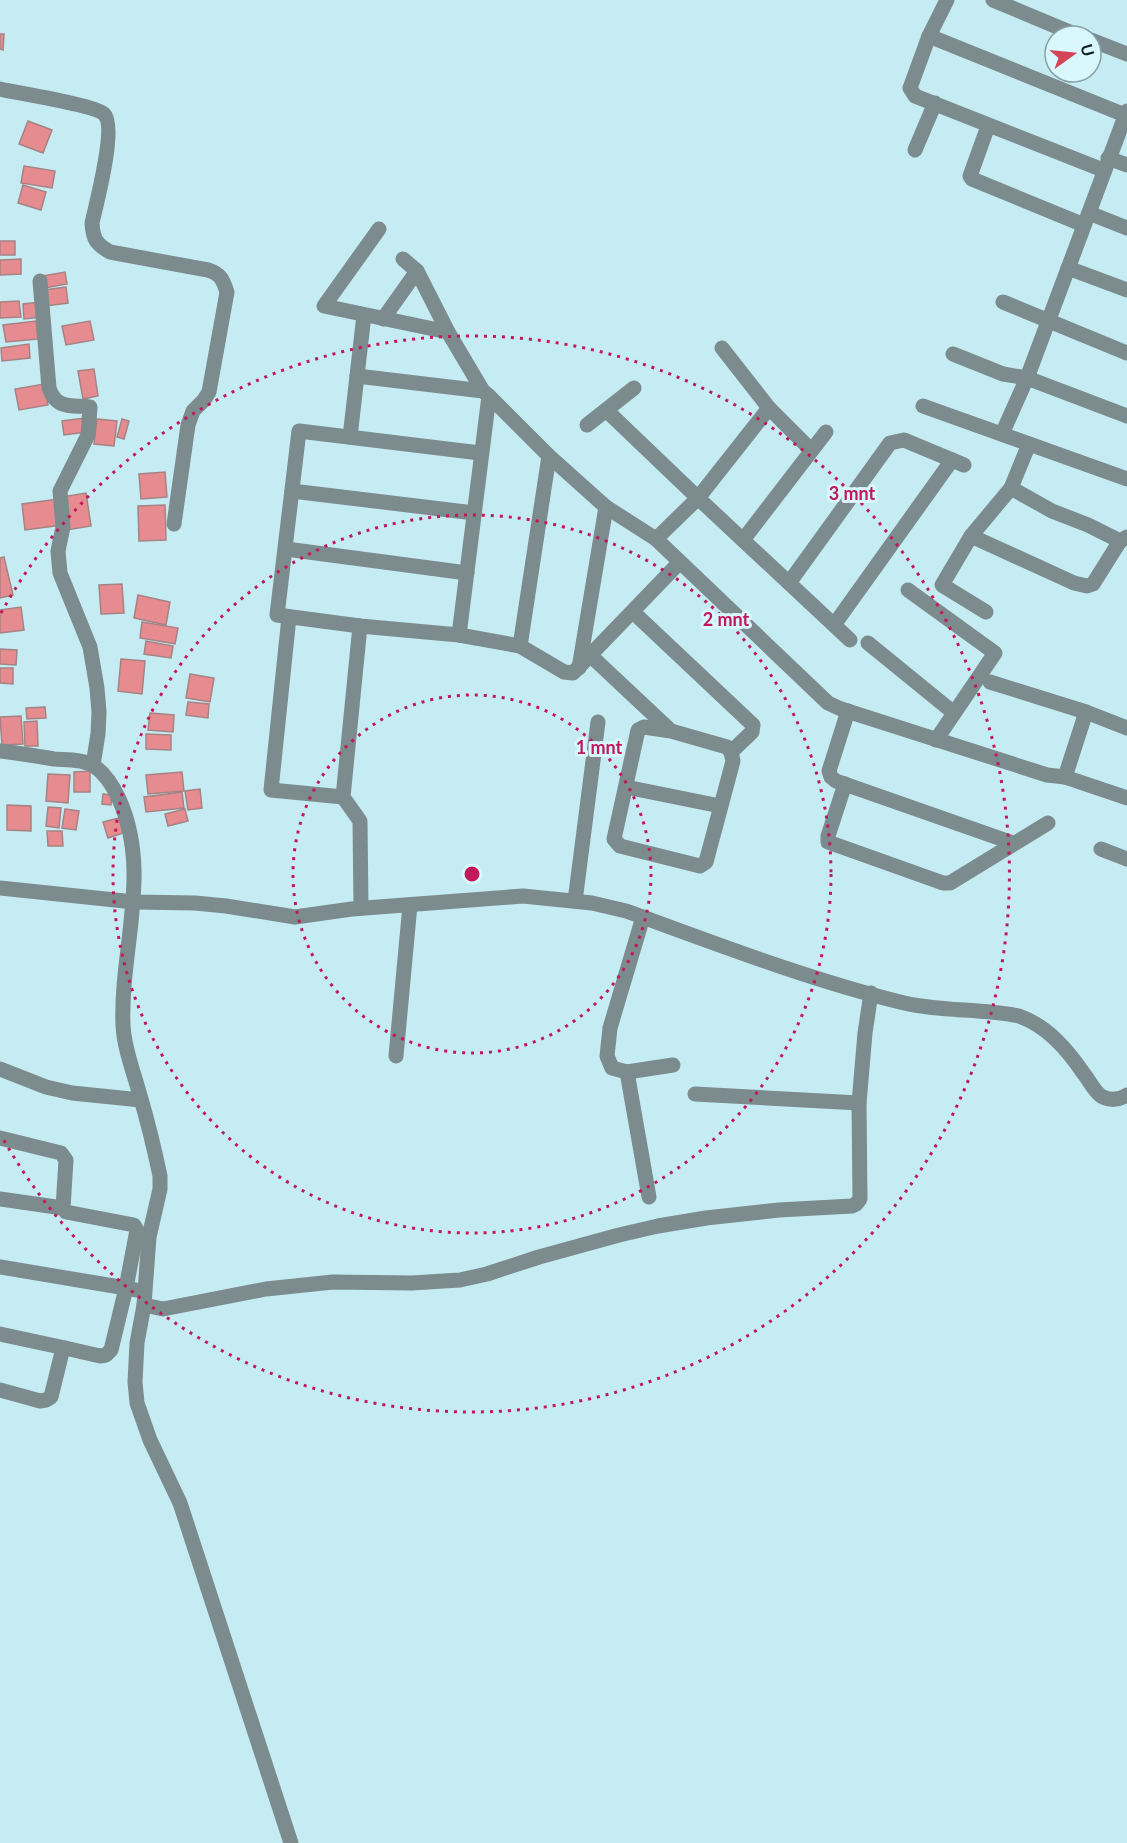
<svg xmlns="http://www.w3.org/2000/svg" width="1127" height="1843" font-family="Lato,sans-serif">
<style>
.building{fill:#e68c91;stroke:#a58384;stroke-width:1.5}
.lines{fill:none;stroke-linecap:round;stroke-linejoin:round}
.minor{stroke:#7c8b8e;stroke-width:15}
.ring{fill:none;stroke:#c2185b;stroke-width:3;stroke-dasharray:3 6}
.centre{fill:#c2185b;stroke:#d8f8fd;stroke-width:3}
.ring-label{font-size:18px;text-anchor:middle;font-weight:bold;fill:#c2185b;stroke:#d8f8fd;stroke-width:6;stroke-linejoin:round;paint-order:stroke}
</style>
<rect width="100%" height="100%" fill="#c5ecf2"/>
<!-- building -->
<g class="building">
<polygon points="0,34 4,34 3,50 0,49"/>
<polygon points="28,121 52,130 43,153 19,144"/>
<polygon points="24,166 55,171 52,188 21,183"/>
<polygon points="23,185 46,192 41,210 18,203"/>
<rect x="0" y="241" width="15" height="14"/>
<polygon points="21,259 21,274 0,275 0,260"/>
<polygon points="65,272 67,284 45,288 42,276"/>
<polygon points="66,287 68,303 46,306 44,290"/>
<polygon points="19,301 21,317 0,318 0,302"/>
<polygon points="40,302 42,317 24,319 23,304"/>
<polygon points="36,321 38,339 6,342 3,325"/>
<polygon points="90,321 94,340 66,345 62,326"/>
<polygon points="29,344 30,358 2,361 1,348"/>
<polygon points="94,369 98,396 83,399 78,371"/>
<polygon points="44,384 48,405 19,410 15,389"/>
<polygon points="85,418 86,432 64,435 62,421"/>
<polygon points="97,419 117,421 114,446 94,444"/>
<polygon points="122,419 129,421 124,439 117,437"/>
<polygon points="165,472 167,497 141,499 139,474"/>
<polygon points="86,493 91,526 67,530 61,497"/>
<polygon points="58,499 62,525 25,530 22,504"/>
<polygon points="165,505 166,540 139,541 138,506"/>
<polygon points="4,557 13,595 0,598 0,558"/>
<polygon points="122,584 124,613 101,614 99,585"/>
<polygon points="138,595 170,602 166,625 134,618"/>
<polygon points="21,607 24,630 0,633 0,610"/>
<polygon points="142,622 178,628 175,644 140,638"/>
<polygon points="146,641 173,646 171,658 144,654"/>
<polygon points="0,649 17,650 16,665 0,664"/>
<polygon points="121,659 145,661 142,694 118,691"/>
<polygon points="0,668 13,668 13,684 0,683"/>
<polygon points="190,674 214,678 210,702 186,698"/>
<polygon points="188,702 209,704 208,718 186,715"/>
<polygon points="45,707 46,718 27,719 26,708"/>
<polygon points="150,713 174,715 173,732 148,730"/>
<polygon points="21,716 23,744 2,745 0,717"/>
<polygon points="37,721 38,746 25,746 24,722"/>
<polygon points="146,734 171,735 171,750 146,749"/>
<polygon points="90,771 90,792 74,792 74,772"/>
<polygon points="182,772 184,791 148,794 146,775"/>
<polygon points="48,774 70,775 68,803 46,801"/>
<polygon points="200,789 202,808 188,810 185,791"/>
<polygon points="182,792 184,808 146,812 144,797"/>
<polygon points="103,794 112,795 111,805 102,804"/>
<polygon points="7,805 31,806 31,831 7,830"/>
<polygon points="48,807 61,808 59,828 46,826"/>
<polygon points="65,809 79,811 76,830 62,828"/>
<polygon points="185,809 188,821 168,826 165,814"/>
<polygon points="119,818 123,833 108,838 103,822"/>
<polygon points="47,831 62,831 63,846 48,846"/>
</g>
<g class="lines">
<!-- minor -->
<g class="minor">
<polyline points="947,0 929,36 910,88 915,96 1103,170"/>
<polyline points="993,0 1079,36"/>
<polyline points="929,36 1125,115"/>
<polyline points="1091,40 1127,54"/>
<path d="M0 89C17 93 95 105 104 114 117 126 96 205 92 223 93 239 96 244 110 252L208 270C221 274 223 280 227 292L209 392 204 400 193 411 188 425 174 524"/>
<polyline points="988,126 970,176 972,179 1084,225"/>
<polyline points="915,150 935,103"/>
<polyline points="1108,158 1127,165"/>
<polyline points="1089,213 1127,228"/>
<polyline points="379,229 324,306 448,332"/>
<polyline points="403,259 417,271 448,332 483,391 489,396"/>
<polyline points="1068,268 1127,290"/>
<path d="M40 281 49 388C56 409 70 405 90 407L88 435 60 491 63 527 58 551 60 573 90 647 97 688 99 712 98 734 93 765"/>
<polyline points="1003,302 1127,353"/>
<polyline points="383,319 417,271"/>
<polyline points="722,348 769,408"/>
<polyline points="953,354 1003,374 1027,378 1127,416"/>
<polyline points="357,376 483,391"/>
<polyline points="923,406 1127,479"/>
<polyline points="606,410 698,498 656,539"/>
<polyline points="587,425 634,388"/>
<polyline points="1002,434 1027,378 1127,111"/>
<polyline points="350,437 364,315"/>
<polyline points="1029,444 1011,488 971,536 1074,583 1087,586 1093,584 1120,541"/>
<polyline points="811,450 769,408 698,498 850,640"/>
<polyline points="480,453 299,431 277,615 360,626 459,635 520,646 564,672 573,673 679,563"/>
<polyline points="1011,488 1052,511 1088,525 1120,541 1127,537"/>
<polyline points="292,491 474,513"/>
<polyline points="971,536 942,585 986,612"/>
<polyline points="743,540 826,432"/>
<polyline points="286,549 467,573"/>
<polyline points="789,583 890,443 904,440 964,465"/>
<polyline points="908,590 995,653 936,740"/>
<polyline points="633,612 753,725 752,732 731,752"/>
<polyline points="289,617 271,790 343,797"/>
<polyline points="834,625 952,460"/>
<polyline points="360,626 343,797 360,821 361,908"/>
<polyline points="459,635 489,396 549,456 606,507 656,539 828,703 841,709 1047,775 1065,777 1127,798"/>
<polyline points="868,643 954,713"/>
<polyline points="520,646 549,456"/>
<polyline points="591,656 671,731 727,747 731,752 733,761 706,862 700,866 620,846 614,839 638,730 644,727 671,731"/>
<polyline points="579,668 606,507"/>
<polyline points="990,682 1086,712 1127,728"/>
<polyline points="848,711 829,771 831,777 836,781 1013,843"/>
<path d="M0 751C18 753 36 756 54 759 67 760 83 759 94 766 106 774 113 786 119 799 152 872 120 949 123 1025 124 1048 133 1070 139 1092 147 1119 154 1147 160 1176V1189L149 1237 144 1305 137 1343 135 1382 137 1403 150 1440 180 1503 291 1843"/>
<polyline points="1065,777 1086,712"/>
<polyline points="845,784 828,836 828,842 943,883 950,883 1048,823"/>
<polyline points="626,787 720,806"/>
<polyline points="1101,849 1127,859"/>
<path d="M0 888 134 902 195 903 226 906 295 917 352 909 523 896 592 903 626 911C717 944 807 979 900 1002 939 1012 980 1008 1019 1016 1047 1026 1067 1049 1084 1074 1089 1080 1094 1091 1101 1096 1110 1101 1119 1100 1127 1095"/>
<polyline points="575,901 598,722"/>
<polyline points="643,917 610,1028 607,1056 612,1068 627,1072 649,1197"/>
<polyline points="396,1056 410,905"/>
<polyline points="0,1069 46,1087 72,1093 141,1100"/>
<polyline points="627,1072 673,1065"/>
<polyline points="695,1094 859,1103"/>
<polyline points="0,1138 61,1153 66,1160 63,1208 66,1212 134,1225 137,1230 126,1288 136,1290"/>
<polyline points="0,1199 63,1208"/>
<polyline points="0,1267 126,1288 111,1350 106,1355 100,1356 65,1348 62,1352 51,1397 46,1400 40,1401 0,1390"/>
<polyline points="144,1305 163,1309 266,1289 333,1282 412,1283 460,1280 487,1274 539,1257 619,1235 658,1226 706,1218 779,1210 852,1206 856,1204 860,1199 859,1103 865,1033 871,993"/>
<polyline points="0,1334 65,1348"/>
</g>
</g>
<!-- distance rings -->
<g class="ring">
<circle cx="472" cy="874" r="179"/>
<circle cx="472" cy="874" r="359"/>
<path d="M1 613A538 538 0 1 1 1 1135"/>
</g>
<circle cx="472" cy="874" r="9" class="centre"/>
<g class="ring-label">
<text x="852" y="500">3 mnt</text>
<text x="726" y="626">2 mnt</text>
<text x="599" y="754">1 mnt</text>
</g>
<!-- north arrow -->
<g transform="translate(1073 54) rotate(75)"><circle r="28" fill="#d8f8fd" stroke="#88a0a5" stroke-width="1.5"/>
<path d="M0-4.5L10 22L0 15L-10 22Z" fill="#d44357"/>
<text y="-9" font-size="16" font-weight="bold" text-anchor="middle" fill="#0f1d20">U</text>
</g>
</svg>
